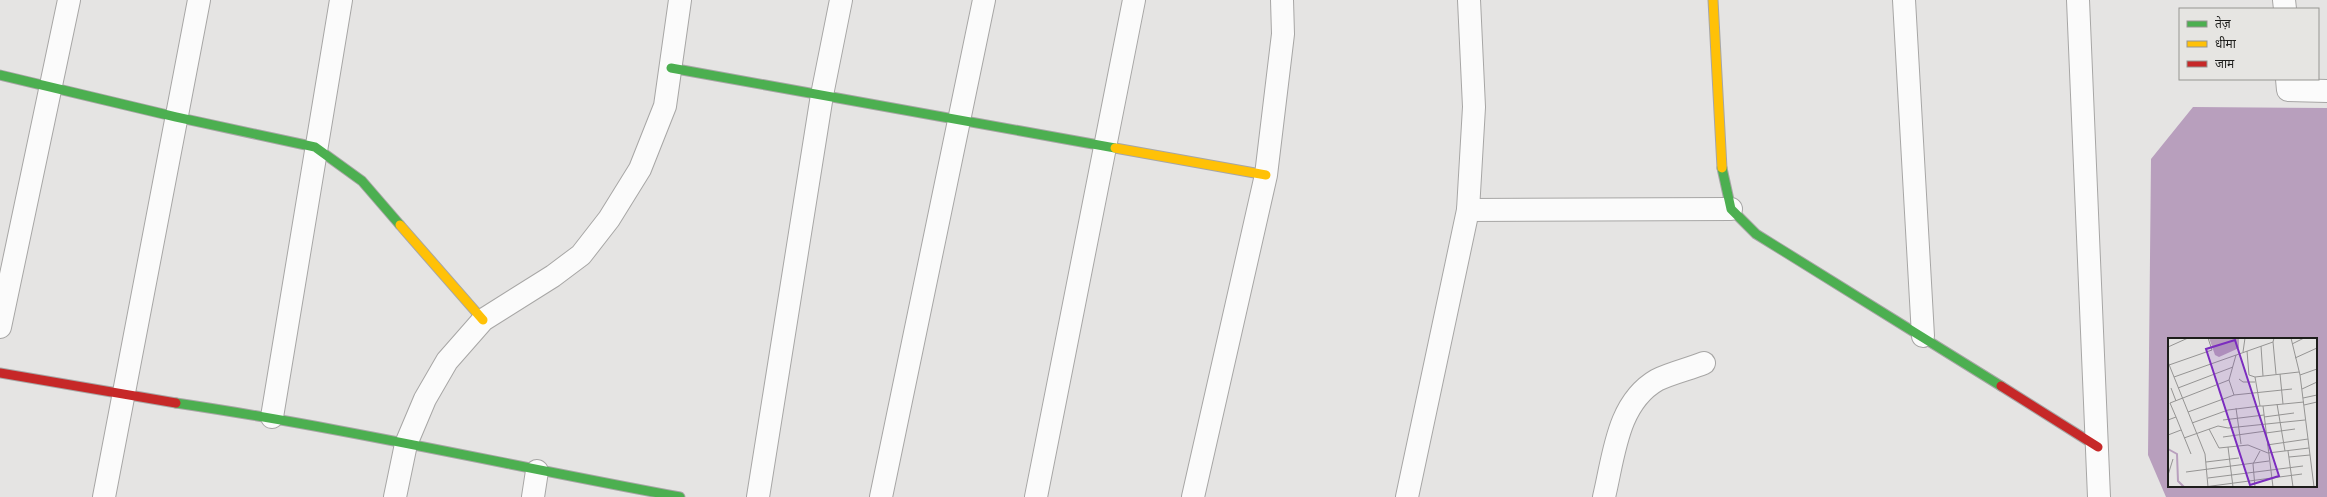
<svg xmlns="http://www.w3.org/2000/svg" width="2327" height="497" font-family="Commissioner,'Noto Sans Devanagari',sans-serif">
<style>
.water{fill:#b89fbd;fill-rule:evenodd}
.lines{fill:none;stroke-linecap:round;stroke-linejoin:round}
.street-casing{stroke:#a7a6a5;stroke-width:24}
.fast-casing{stroke:#a7a6a5;stroke-width:11}
.slow-casing{stroke:#a7a6a5;stroke-width:11}
.jam-casing{stroke:#a7a6a5;stroke-width:11}
.street{stroke:#fbfbfb;stroke-width:22}
.fast{stroke:#4caf50;stroke-width:9}
.slow{stroke:#ffc107;stroke-width:9}
.jam{stroke:#c62828;stroke-width:9}
.inset-river{fill:none;stroke:#b89fbd;stroke-width:2}
.inset-road{fill:none;stroke:#959493;stroke-width:1}
.view{fill:#7b2cbf;fill-opacity:0.15;stroke:#7b2cbf;stroke-width:2}
.inset-edge{fill:none;stroke:#1d1d1b;stroke-width:2}
</style>
<rect width="100%" height="100%" fill="#e5e4e3"/>
<!-- water -->
<path class="water" d="M2193 107 2327 108V497H2166L2148 455 2151 159ZM2169 339H2316V486H2169Z"/>
<g class="lines">
<defs>
<g id="street">
<polyline points="1904,0 1923,336"/>
<polyline points="2078,0 2099,497"/>
<polyline points="2284,0 2285,9"/>
<polyline points="2287,79 2288,90 2327,91"/>
<polyline points="1468,210 1731,209"/>
<polyline points="0,327 69,0"/>
<polyline points="272,417 341,0"/>
<polyline points="104,497 199,0"/>
<polyline points="395,497 406,444 425,399 447,361 483,320 553,276 581,255 609,219 640,169 665,106 680,0"/>
<polyline points="533,497 537,471"/>
<polyline points="758,497 822,95 841,0"/>
<polyline points="881,497 984,0"/>
<polyline points="1036,497 1134,0"/>
<polyline points="1193,497 1266,175 1283,34 1282,0"/>
<polyline points="1407,497 1468,210 1474,107 1469,0"/>
<path d="M1604 497C1614 456 1617 403 1657 380 1671 373 1689 369 1704 363"/>
</g>
<g id="fast">
<polyline points="671,68 1115,148"/>
<polyline points="0,75 176,117 315,147 362,181 400,225"/>
<polyline points="1722,168 1731,209 1756,234 2001,386"/>
<path d="M176 403C345 428 512 466 680 497"/>
</g>
<g id="slow">
<polyline points="1713,0 1722,168"/>
<polyline points="1115,148 1266,175"/>
<polyline points="400,225 483,320"/>
</g>
<g id="jam">
<polyline points="0,373 176,403"/>
<polyline points="2001,386 2098,447"/>
</g>
</defs>
<!-- street casing -->
<use href="#street" class="street-casing"/>
<!-- fast casing -->
<use href="#fast" class="fast-casing"/>
<!-- slow casing -->
<use href="#slow" class="slow-casing"/>
<!-- jam casing -->
<use href="#jam" class="jam-casing"/>
<!-- street -->
<use href="#street" class="street"/>
<!-- fast -->
<use href="#fast" class="fast"/>
<!-- slow -->
<use href="#slow" class="slow"/>
<!-- jam -->
<use href="#jam" class="jam"/>
</g>
<!-- overview -->
<g transform="translate(2168 338)">
<rect width="149" height="149" fill="#e5e4e3"/>
<path d="M41 0H71V10L51 19 47 17Z" fill="#b89fbd"/>
<path class="inset-river" d="M0 111 9 116 10 143 16 149"/>
<path class="inset-road" d="M123 0 132 37 146 149M105 4 108 36M124 6 136 0M93 8 95 38M0 9 20 0M79 13 81 37 87 39M75 14 77 0M127 20 149 10M0 24 37 116 40 149M1 27 44 12 40 0M112 36 115 66M132 37 149 31M6 39 105 4 106 0M71 41 75 44H87M61 42 66 57M3 50 8 63M10 50 65 29M134 51 149 44M135 60 149 57M109 66 117 113M136 67 149 64M95 68 136 64M68 70 73 106M20 74 66 57 124 51M8 79 2 65 61 42 68 17M96 79 126 75M0 82 8 79 23 116M55 82 96 77M24 85 60 72 92 68M41 91 51 110 80 107 100 115 141 110M98 95 127 91M0 97 13 92M55 99 98 93M16 100 50 88 60 90 137 82M99 107 140 101M60 109 65 149M120 113 125 149M121 119 142 117M38 124 71 120M18 134 101 123M0 137 5 121M40 140 135 128M36 149 134 136M87 149 85 126 92 113M105 149 95 68H92L87 39 131 34"/>
<path class="view" d="M67 2 111 138 82 147 38 11Z"/>
<rect width="149" height="149" class="inset-edge"/>
</g>
<!-- legend -->
<rect x="2179" y="8" width="140" height="72" fill="#e6e5e2" stroke="#969592"/>
<rect x="2187" y="21" width="20" height="6" fill="#4caf50" stroke="#969592"/>
<text x="2215" y="28" font-size="12" fill="#1d1d1b">तेज़</text>
<rect x="2187" y="41" width="20" height="6" fill="#ffc107" stroke="#969592"/>
<text x="2215" y="48" font-size="12" fill="#1d1d1b">धीमा</text>
<rect x="2187" y="61" width="20" height="6" fill="#c62828" stroke="#969592"/>
<text x="2215" y="68" font-size="12" fill="#1d1d1b">जाम</text>
</svg>
